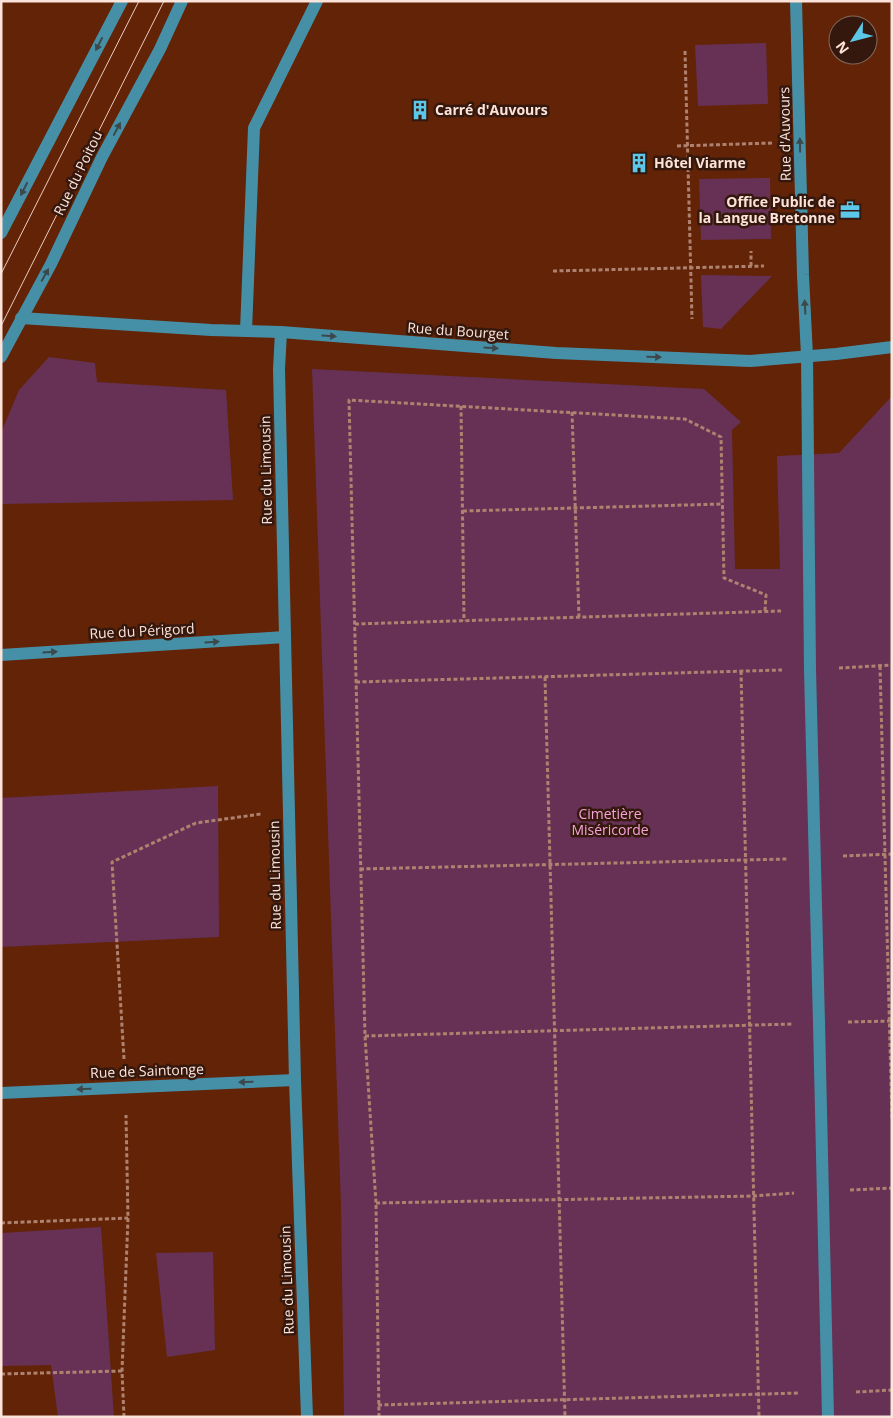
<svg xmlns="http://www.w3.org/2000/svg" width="893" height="1418" font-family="'Open Sans',sans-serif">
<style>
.green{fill:#663155}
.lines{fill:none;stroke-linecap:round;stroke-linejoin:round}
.path{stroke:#ae826f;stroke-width:3;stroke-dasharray:4 2.5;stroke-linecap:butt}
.minor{stroke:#4690a7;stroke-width:12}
.tram{stroke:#ebcdc2;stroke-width:1}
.oneway{fill:#3c484b}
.labels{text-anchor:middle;stroke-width:5;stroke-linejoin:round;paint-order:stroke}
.poi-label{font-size:14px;font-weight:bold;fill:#fde4db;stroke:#35180d;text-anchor:start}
.street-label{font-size:14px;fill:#fde4db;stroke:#35180d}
.park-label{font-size:14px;fill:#f7a3d9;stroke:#35180d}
</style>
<rect width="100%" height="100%" fill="#622307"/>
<!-- green -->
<g class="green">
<polygon points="766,43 768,104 698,106 695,45"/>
<polygon points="770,178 771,239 701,240 699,179"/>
<polygon points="701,275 772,276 721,329 703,327"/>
<polygon points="49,357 95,363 97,382 226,390 233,500 1,504 1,433 19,390"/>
<polygon points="312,369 704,389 741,422 732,430 735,569 780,569 777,456 839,453 892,396 892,1417 344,1417 341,1206"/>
<polygon points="218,786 219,937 1,947 1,798"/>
<polygon points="101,1227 114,1417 58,1417 51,1365 1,1366 1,1233"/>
<polygon points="213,1252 215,1350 167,1357 156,1253"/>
</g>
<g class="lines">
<!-- path -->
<g class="path">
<polyline points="685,51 692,319"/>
<polyline points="677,146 772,143"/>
<polyline points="751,266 751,251"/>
<polyline points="553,271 764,266"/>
<polyline points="461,406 464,621"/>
<polyline points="572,412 579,617"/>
<polyline points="463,511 723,504"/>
<polyline points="355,624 781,611"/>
<polyline points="880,666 892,1120"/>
<polyline points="839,668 892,665"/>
<polyline points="741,671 759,1417"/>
<polyline points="545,677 565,1417"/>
<polyline points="356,682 782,670"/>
<polyline points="843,856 892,854"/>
<polyline points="360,869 787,859"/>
<polyline points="848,1022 892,1021"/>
<polyline points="365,1036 792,1024"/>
<polyline points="124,1059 112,862 196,823 261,814"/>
<polyline points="850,1190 892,1188"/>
<polyline points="376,1203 754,1196 794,1193"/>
<polyline points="1,1223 128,1218"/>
<polyline points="1,1374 122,1371"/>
<polyline points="856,1392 892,1390"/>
<polyline points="378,1405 800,1393"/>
<polyline points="124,1417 122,1371 128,1218 126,1115"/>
<polyline points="379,1417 376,1203 365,1036 349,400 685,419 721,437 724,578 766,595 765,611"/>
</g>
<!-- minor -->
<g class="minor">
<polyline points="796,1 803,275 807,356 810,670 819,1023 828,1417"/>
<polyline points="1,233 122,1"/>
<polyline points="21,318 211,330 281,332 556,353 750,361 836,354 892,347"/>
<polyline points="246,331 254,128 317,1"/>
<polyline points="281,332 279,369 295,1080 307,1417"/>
<polyline points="1,357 51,264 102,157 160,49 182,1"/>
<polyline points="1,655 285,637"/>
<polyline points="1,1093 295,1080"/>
</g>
<!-- tram -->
<g class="tram">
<polyline points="1,274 139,1"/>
<polyline points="1,326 164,1"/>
</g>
</g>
<!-- one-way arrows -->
<defs><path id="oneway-solid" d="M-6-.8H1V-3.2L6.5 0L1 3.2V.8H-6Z" transform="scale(1.25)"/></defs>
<g class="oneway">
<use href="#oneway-solid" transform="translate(99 44) rotate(117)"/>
<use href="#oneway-solid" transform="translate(117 129) rotate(-62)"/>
<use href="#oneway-solid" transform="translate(800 145) rotate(-91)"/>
<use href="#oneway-solid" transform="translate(24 189) rotate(117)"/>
<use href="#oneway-solid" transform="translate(45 275) rotate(-61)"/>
<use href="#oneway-solid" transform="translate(805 307) rotate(-93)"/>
<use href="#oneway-solid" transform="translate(329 336) rotate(4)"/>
<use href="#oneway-solid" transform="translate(491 348) rotate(4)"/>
<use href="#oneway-solid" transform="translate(654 357) rotate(2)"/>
<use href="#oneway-solid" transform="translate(212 642) rotate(-3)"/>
<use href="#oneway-solid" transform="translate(50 652) rotate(-3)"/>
<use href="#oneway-solid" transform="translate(246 1082) rotate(178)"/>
<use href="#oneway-solid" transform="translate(84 1089) rotate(178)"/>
</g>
<!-- icons -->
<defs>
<symbol id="building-bare" viewBox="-9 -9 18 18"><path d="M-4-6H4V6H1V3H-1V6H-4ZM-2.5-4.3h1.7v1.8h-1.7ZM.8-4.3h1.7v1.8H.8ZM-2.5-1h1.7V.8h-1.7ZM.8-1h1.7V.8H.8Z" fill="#5cc7e8" stroke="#35180d" stroke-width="2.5" paint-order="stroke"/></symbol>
<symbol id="office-bare" viewBox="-9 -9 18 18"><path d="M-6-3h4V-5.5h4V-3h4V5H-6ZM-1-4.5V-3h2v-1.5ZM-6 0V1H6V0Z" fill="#5cc7e8" stroke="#35180d" stroke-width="2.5" paint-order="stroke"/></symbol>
</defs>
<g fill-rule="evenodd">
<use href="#building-bare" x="406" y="96" width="28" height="28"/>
<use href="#building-bare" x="625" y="149" width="28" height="28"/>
<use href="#office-bare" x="836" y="196" width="28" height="28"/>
</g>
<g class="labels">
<!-- poi labels -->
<g class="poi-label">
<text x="435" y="115">Carré d'Auvours</text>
<text x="654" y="168">Hôtel Viarme</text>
<text x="835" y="207" text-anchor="end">Office Public de<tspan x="835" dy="16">la Langue Bretonne</tspan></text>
</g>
<!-- street labels -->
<g class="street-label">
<text transform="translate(785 134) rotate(-91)" y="5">Rue d'Auvours</text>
<text transform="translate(78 173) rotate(-64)" y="5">Rue du Poitou</text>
<text transform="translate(458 331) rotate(4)" y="5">Rue du Bourget</text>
<text transform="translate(266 470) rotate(-91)" y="5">Rue du Limousin</text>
<text transform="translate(142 631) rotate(-3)" y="5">Rue du Périgord</text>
<text transform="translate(275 875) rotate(-91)" y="5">Rue du Limousin</text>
<text transform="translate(147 1071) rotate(-2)" y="5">Rue de Saintonge</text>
<text transform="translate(287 1280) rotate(-92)" y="5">Rue du Limousin</text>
</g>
<!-- park labels -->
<g class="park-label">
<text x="610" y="819">Cimetière<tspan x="610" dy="16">Miséricorde</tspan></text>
</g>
</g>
<!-- border -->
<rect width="893" height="1418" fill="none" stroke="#fde4db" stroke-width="5"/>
<!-- north arrow -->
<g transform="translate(853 40) rotate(234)"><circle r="24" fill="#35180d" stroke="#856a5f"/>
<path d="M0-4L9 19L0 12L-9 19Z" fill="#5cc7e8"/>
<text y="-8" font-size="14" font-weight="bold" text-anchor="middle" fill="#fde4db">N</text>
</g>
</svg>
